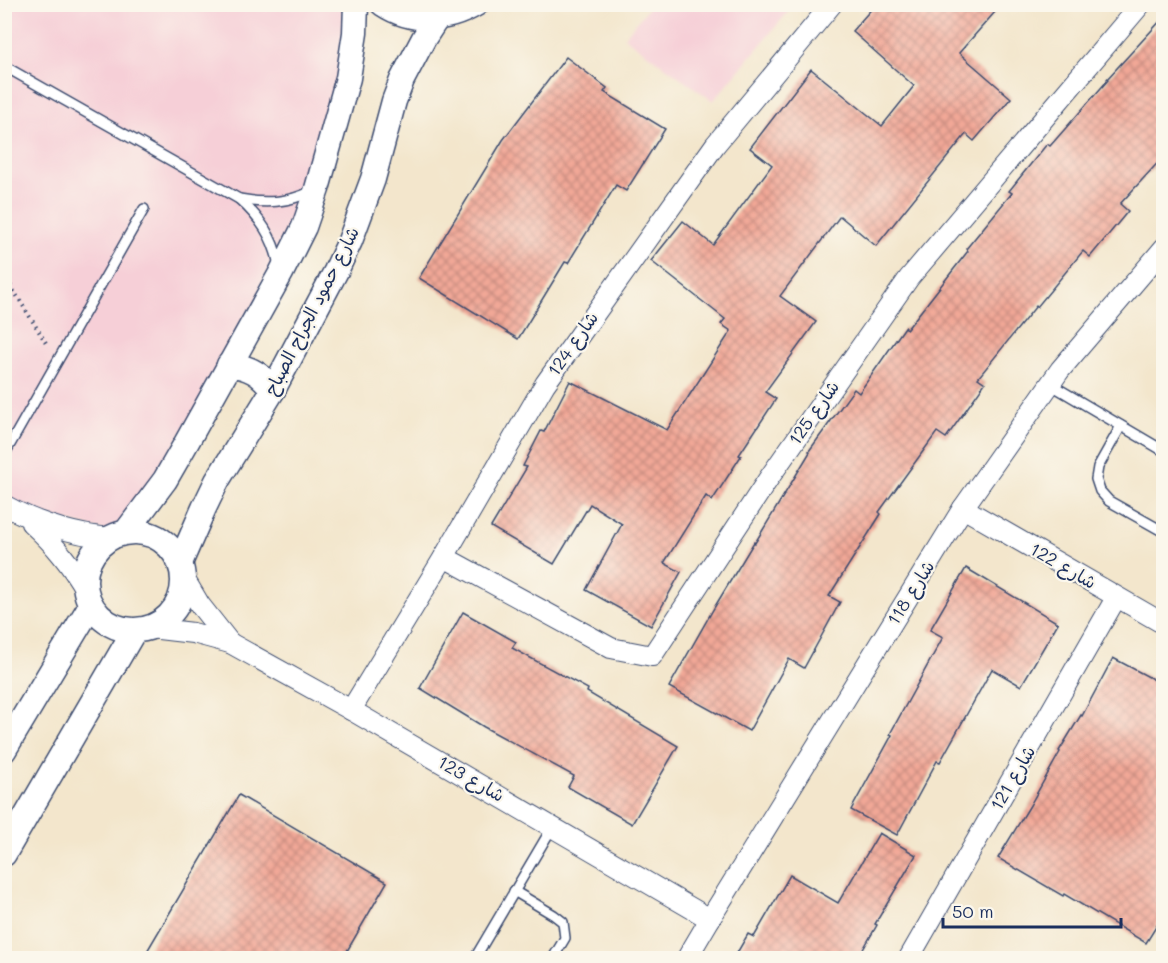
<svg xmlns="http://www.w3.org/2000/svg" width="1168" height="963" font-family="Mali,'Playpen Sans Arabic',sans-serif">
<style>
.built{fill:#f6cfd7}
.building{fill:url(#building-cross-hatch)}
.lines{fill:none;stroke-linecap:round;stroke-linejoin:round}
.service-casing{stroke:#3b4a6e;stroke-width:12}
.minor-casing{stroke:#3b4a6e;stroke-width:22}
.tertiary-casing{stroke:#3b4a6e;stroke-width:27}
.path{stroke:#3b4a6e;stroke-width:4;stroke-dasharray:1.5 4.5;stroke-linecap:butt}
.service{stroke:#fff;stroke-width:9}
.minor{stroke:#fff;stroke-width:20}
.tertiary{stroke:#fff;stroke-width:24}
.labels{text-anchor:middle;stroke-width:4.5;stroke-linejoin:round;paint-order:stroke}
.street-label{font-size:18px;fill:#1b2f5e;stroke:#fbf7ec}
</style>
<defs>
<pattern id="building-cross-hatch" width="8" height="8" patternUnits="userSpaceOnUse" patternTransform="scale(1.5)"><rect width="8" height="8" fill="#f2a897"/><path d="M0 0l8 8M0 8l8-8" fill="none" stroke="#c3897e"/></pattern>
</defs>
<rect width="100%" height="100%" fill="#fbf7ec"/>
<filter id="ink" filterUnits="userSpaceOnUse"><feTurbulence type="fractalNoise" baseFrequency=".0167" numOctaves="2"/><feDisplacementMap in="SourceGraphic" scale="12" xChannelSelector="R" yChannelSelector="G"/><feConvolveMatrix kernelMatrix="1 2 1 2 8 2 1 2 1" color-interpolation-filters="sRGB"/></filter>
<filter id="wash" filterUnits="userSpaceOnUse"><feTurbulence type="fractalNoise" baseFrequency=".008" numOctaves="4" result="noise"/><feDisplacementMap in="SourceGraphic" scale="24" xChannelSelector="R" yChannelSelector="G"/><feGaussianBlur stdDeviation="1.35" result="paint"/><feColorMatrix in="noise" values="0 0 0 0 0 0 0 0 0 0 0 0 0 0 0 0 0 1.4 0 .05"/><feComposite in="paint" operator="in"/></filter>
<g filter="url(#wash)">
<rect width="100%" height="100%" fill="#f3e6cc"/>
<!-- built -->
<g class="built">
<polygon points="4,5 356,5 335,126 256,319 117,534 5,505"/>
<polygon points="651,5 651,4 794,5 713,101 624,37"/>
</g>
<g id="blocks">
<!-- building -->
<g class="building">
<polygon points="876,4 1002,4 959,53 1011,98 974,141 966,134 876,246 840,216 780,296 816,322 765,392 776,399 739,455 741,456 712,501 706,496 664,563 681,572 651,626 586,590 622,524 590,504 554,564 491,527 527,467 523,466 541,431 544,432 570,381 667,430 731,331 721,324 725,319 651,261 683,221 713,245 772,165 750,148 811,69 882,126 914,86 852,31"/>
<polygon points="1164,17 1164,156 1120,204 1128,211 1090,257 1083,251 1037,307 1036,306 978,378 985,383 946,438 937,432 879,512 881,514 829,596 840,602 804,668 789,659 749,731 669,687 714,608 754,542 755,543 810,452 809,451 854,389 859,393 905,327 907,329 968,251 966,249 1012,193 1009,191 1047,144 1050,146 1108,80 1107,79"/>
<polygon points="566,57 607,88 604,92 665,129 626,191 616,185 568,263 565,262 518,339 419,278 503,140"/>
<polygon points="966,568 1058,623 1021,686 992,669 940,762 937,761 897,835 851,810 892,735 890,734 943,637 930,630"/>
<polygon points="463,612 516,642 512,648 588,689 587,692 678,746 632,824 568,787 574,776 484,727 420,688"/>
<polygon points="1113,658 1164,685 1164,914 1146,943 1064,894 1063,896 998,858 1029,807 1060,752 1059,751 1081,715 1082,716"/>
<polygon points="239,795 387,882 343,958 143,958"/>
<polygon points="879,833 916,855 875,924 877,925 858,958 734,958 748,934 754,937 790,875 838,903"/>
</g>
</g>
</g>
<g filter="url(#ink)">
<use href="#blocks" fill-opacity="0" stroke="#3b4a6e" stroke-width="1.5"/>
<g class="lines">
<defs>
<g id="service">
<path d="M4 66 239 199C260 218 273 236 279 265"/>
<path d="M239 199C265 204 288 203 312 191"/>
<polyline points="1050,384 1164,451"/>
<polyline points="1121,426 1098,467 1096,479 1100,491 1109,501 1164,532"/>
<polyline points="4,455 144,209"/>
<polyline points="514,891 554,915 563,922 565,938 553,958"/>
<polyline points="475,958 553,826"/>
</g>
<g id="minor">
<path d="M4 505C38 524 71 534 109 538"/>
<polyline points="963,508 1164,624"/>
<path d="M31 523C55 545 70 563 86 591"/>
<polyline points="444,557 611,648 652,656 769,478 909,278 1141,4"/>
<polyline points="184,578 200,605 230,643"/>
<polyline points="150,628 193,633 230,643 351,710 710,919"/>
<polyline points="351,710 444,557 545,384 715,145 832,4"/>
<polyline points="687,958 710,919 963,508 1060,370 1164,248"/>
<polyline points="909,958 1116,598"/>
</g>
<g id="tertiary">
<path d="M383 4C412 23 446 22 476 4"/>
<path d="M229 365C249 366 262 374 273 390"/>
<circle cx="134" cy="581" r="49"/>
<polyline points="126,532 165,480 184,447 281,273 304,227 317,189 348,78 355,33 356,4"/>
<polyline points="180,563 204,508 217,481 273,390 336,271 350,241 373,179 394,101 402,80 424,38 437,18"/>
<polyline points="4,750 91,605"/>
<polyline points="4,854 134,631"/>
</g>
</defs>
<!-- service casing -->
<use href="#service" class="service-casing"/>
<!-- minor casing -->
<use href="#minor" class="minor-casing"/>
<!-- tertiary casing -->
<use href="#tertiary" class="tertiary-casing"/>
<!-- path -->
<polyline class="path" points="4,275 48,346"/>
<!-- service -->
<use href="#service" class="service"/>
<!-- minor -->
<use href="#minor" class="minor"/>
<!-- tertiary -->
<use href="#tertiary" class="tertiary"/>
</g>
</g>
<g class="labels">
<!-- street labels -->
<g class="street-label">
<text transform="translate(312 311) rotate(-63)" y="6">شارع حمود الجراح الصباح</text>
<text transform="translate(573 344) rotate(-55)" y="6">شارع 124</text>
<text transform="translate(814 413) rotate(-55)" y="6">شارع 125</text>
<text transform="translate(1063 566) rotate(30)" y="6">شارع 122</text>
<text transform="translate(911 593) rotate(-58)" y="6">شارع 118</text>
<text transform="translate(1013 778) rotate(-60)" y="6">شارع 121</text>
<text transform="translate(471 779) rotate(30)" y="6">شارع 123</text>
</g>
</g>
<!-- margin -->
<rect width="1168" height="963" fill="none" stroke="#fbf7ec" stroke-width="24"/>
<!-- scale -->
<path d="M943 918v9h178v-9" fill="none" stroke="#1b2f5e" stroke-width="3"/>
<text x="952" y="918" font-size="18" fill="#1b2f5e" stroke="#fbf7ec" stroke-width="4.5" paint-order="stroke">50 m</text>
</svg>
